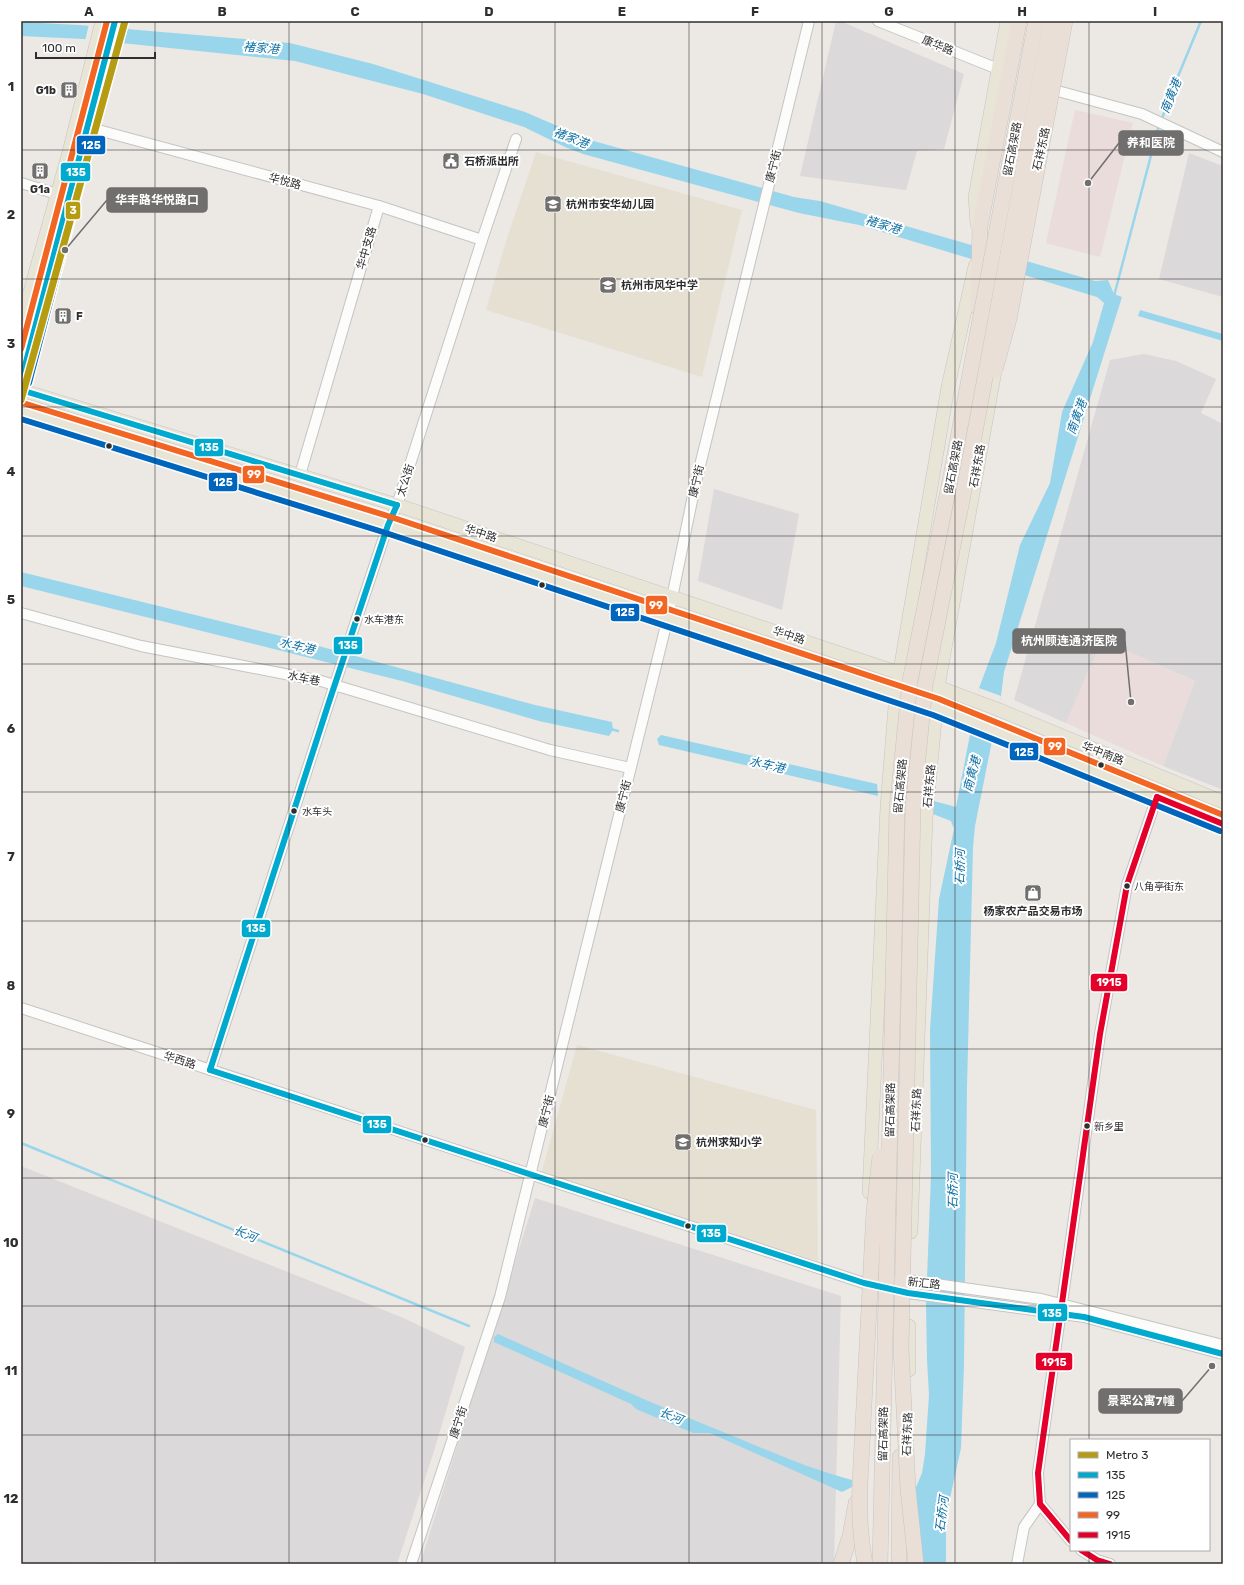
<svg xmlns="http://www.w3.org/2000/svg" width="1244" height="1585" font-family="Rubik,'Noto Sans SC',sans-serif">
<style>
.industrial{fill:#dcd9db}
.education{fill:#e6e0d3}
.medical{fill:#e9dcdb}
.water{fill:#99d6ec}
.pier{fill:#ece8e4}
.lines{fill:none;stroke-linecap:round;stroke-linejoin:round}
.stream{stroke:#99d6ec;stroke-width:2.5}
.minor-casing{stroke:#c5c4c5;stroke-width:12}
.major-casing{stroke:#c6c5c4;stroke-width:14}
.highway-casing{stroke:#c6c5c4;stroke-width:16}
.minor{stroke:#fcfcfb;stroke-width:10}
.major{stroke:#e8e4d6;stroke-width:13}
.highway{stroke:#eadfd6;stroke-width:15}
.highway-bridge-casing{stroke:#c6c5c4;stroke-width:16;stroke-linecap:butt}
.highway-bridge{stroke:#eadfd6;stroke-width:15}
.bus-1-casing{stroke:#fff;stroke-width:9}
.bus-2-casing{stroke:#fff;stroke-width:9}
.bus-3-casing{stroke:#fff;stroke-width:9}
.bus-4-casing{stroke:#fff;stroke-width:9}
.bus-1{stroke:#00a9ce;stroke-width:6}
.bus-2{stroke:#0065bd;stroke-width:6}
.bus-3{stroke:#f26522;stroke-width:6}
.bus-4{stroke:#e4002b;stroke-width:6}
.metro-1-casing{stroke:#fff;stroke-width:10}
.metro-1{stroke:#b69c10;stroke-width:7}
.grid{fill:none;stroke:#2e2e2e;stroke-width:1;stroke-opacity:0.55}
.bus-dot{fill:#2e2e2e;stroke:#fff;stroke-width:1.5}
.labels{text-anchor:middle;stroke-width:4;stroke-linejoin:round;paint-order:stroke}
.bus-label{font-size:10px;fill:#2e2e2e;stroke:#fff;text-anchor:start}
.street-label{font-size:11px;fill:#2e2e2e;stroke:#fff}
.poi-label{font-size:11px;font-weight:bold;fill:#2e2e2e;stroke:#fff;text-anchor:start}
.water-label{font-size:12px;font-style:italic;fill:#0d6fa3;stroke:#fff}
.leader{fill:none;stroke:#706f6e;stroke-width:1.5}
.callout-dot{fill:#706f6e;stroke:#fff;stroke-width:1.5}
.callout{fill:#706f6e;stroke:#706f6e;stroke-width:1.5}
.callout-label{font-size:12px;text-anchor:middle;font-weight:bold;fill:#fff}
.line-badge{stroke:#fff;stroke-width:1.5}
.badge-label{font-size:11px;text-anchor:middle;font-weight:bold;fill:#fff}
.neatline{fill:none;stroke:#2e2e2e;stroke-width:1.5}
.grid-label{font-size:13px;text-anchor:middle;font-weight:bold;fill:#2e2e2e}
</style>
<rect width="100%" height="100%" fill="#ece8e4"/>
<!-- industrial -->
<g class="industrial">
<polygon points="836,21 840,21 964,74 944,149 917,151 906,190 800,176"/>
<polygon points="1189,153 1223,166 1223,297 1159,279"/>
<polygon points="1144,354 1176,361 1216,379 1201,413 1223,424 1223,790 1163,766 1195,681 1102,640 1066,723 1014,700 1110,360"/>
<polygon points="714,489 799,514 782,610 698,581"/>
<polygon points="21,1166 401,1317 465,1347 434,1451 397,1564 219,1564 152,1561 21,1563"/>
<polygon points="535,1198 841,1296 834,1564 420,1564"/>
</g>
<!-- education -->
<g class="education">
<polygon points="536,152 742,210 702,377 486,310 507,238"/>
<polygon points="577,1045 816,1110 818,1261 541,1174"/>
</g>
<!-- medical -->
<g class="medical">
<polygon points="1075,110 1133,123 1100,257 1046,243"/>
<polygon points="1102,640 1195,681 1163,766 1066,723"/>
</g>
<!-- water -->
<g class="water">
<polygon points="21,22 79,25 290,43 373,64 525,112 590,140 794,197 820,201 1095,281 1108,280 1114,294 1122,297 1004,672 1001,696 975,826 973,847 967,1087 964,1365 961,1448 949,1503 946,1527 946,1564 916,1564 914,1492 922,1473 925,1454 929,1395 927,1360 926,1304 931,1175 930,1030 939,899 954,829 951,821 933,814 934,801 956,807 979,688 996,643 1020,545 1050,483 1062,412 1093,342 1104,303 1097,297 859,225 799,213 583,154 565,147 524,127 423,94 295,61 83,39 21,36"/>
<polygon points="1140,310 1223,334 1223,341 1138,316"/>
<polygon points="21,572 293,639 535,705 612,722 613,730 609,736 539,721 402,681 21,586"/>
<polygon points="661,735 877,784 878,796 659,745 657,739"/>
<path d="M498 1334C578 1370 657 1406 738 1438 776 1454 813 1470 852 1480V1487L842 1492 710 1433H693L636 1409 631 1404 494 1342V1337Z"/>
</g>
<!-- pier -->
<g class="pier">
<polygon points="89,24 126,28 121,45 85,41"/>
<polygon points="979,688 1001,696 991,742 969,733"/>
</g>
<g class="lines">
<!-- stream -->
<g class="stream">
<polyline points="1161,121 1174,86 1201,21"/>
<polyline points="1114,296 1159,125"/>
<polyline points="611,729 618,731"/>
<polyline points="21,1143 469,1326"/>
</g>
<defs>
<g id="minor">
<polyline points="878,21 998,69"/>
<polyline points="1054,90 1142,114 1223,152"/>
<polyline points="87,127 379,206 482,240"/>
<polyline points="21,183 57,194"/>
<polyline points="300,475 379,206"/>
<polyline points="21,613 141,646 321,681 550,750 630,768"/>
<polyline points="21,1008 864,1283 908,1293 1084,1317 1223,1354"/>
<polyline points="210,1070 329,702 388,525 397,505 482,240 516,139"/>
<polyline points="880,1282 908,1280 1041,1299 1223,1345"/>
<polyline points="1071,1541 1040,1504 1038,1473 1100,1034 1127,885 1157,797"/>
<polyline points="1081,1550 1097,1560 1110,1564"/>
<polyline points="411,1564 500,1297 668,617 695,486 809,21"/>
<polyline points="1017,1564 1024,1527 1040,1504"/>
</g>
<g id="major">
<polyline points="977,224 975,197 1007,21"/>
<polyline points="21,324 69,152 102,21"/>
<polyline points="21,381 115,21"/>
<polyline points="21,390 397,505 908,676"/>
<polyline points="21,411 388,525 904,696"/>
<polyline points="930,684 997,709 1223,802"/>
<polyline points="928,704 1223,824"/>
<polyline points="869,1192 887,807 896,694 948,387 975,266"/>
<polyline points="911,1232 926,818 938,687 997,360"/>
<polyline points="909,1326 909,1370"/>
</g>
<g id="highway">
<polyline points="978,308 980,227 1019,21"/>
<polyline points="841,1564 850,1536 856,1503"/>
<polyline points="899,1564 900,1457"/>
</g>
</defs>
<!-- minor casing -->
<use href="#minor" class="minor-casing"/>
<!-- major casing -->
<use href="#major" class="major-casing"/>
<!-- highway casing -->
<use href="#highway" class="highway-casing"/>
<!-- minor -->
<use href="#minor" class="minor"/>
<!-- major -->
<use href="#major" class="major"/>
<!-- highway -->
<use href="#highway" class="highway"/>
<defs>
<g id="highway-bridge">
<polyline points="995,370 1009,319 1065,21"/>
<path d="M865 1564C860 1537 859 1510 860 1483L874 1211 880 1156"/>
<polyline points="880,1564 897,809 910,681 951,475 1036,21"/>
<polyline points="916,1564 908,1489 901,1349 913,809 925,686 967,475 1051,21"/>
</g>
</defs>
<!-- highway-bridge casing -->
<use href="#highway-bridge" class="highway-bridge-casing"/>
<!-- highway-bridge -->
<use href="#highway-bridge" class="highway-bridge"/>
<defs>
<g id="bus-1">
<polyline points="21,381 115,21"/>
<polyline points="21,390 397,505"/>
<polyline points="210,1070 864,1283 908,1293 1084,1317 1223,1354"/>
<polyline points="210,1070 329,702 388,525 397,505"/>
</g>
<g id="bus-2">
<polyline points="29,383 123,23"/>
<polyline points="21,419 386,533 933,715 1220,831"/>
</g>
<g id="bus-3">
<polyline points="21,349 107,21"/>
<polyline points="23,403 391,517 939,699 1223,815"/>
</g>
<g id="bus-4">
<polyline points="1157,797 1223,824"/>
<polyline points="1071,1541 1040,1504 1038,1473 1100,1034 1127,885 1157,797"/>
<polyline points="1081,1550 1097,1560 1110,1564"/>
</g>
</defs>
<!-- bus-1 casing -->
<use href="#bus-1" class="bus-1-casing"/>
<!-- bus-2 casing -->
<use href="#bus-2" class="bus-2-casing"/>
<!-- bus-3 casing -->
<use href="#bus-3" class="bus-3-casing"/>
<!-- bus-4 casing -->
<use href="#bus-4" class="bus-4-casing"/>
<!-- bus-1 -->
<use href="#bus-1" class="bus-1"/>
<!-- bus-2 -->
<use href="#bus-2" class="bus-2"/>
<!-- bus-3 -->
<use href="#bus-3" class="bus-3"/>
<!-- bus-4 -->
<use href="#bus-4" class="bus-4"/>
<defs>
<polyline id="metro-1" points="21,400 125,21"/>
</defs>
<!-- metro-1 casing -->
<use href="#metro-1" class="metro-1-casing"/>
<!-- metro-1 -->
<use href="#metro-1" class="metro-1"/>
</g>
<!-- grid -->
<path class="grid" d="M155 21V1564M289 21V1564M422 21V1564M555 21V1564M689 21V1564M822 21V1564M955 21V1564M1089 21V1440M21 150H1223M21 279H1223M21 407H1223M21 536H1223M21 664H1223M21 792H1223M21 921H1223M21 1049H1223M21 1178H1223M21 1306H1223M21 1435H1223M1089 1550V1564"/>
<!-- icons -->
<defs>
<symbol id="building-square" viewBox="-11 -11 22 22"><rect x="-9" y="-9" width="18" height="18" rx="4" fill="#706f6e" stroke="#fff"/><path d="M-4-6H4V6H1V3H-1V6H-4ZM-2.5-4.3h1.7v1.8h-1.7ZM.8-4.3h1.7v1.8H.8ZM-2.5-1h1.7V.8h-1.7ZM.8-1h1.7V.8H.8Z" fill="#fff"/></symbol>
<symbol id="civic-square" viewBox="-11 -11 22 22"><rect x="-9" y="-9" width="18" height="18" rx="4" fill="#706f6e" stroke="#fff"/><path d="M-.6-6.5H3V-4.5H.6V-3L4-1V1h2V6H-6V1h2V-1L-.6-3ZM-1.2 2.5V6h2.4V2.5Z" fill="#fff"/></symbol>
<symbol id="school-square" viewBox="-11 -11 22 22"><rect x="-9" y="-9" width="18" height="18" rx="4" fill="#706f6e" stroke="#fff"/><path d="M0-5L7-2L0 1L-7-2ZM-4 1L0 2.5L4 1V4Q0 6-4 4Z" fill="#fff"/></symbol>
<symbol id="shop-square" viewBox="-11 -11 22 22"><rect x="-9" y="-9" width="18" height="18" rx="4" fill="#706f6e" stroke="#fff"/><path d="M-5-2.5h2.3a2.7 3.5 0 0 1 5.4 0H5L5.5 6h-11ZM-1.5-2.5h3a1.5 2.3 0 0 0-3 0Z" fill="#fff"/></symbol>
</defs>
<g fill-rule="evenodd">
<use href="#building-square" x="59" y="80" width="20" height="20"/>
<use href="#civic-square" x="441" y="151" width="20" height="20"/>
<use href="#building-square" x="30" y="161" width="20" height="20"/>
<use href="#school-square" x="543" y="194" width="20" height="20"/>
<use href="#school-square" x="598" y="275" width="20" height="20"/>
<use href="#building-square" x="53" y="306" width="20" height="20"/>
<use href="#shop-square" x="1023" y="883" width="20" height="20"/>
<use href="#school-square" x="673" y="1132" width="20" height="20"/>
</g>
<!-- markers -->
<g class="bus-dot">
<circle cx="109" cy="446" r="3.5"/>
<circle cx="542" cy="585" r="3.5"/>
<circle cx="357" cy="619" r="3.5"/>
<circle cx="1101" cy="765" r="3.5"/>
<circle cx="294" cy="811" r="3.5"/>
<circle cx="1127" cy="886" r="3.5"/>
<circle cx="1087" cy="1126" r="3.5"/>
<circle cx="425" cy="1140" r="3.5"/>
<circle cx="688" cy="1226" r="3.5"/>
</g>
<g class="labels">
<!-- bus labels -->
<g class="bus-label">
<text x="364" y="623">水车港东</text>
<text x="302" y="815">水车头</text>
<text x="1134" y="890">八角亭街东</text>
<text x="1094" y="1130">新乡里</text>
</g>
<!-- street labels -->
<g class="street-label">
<text transform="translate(938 45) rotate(22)" y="4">康华路</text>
<text transform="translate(1012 149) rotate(-79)" y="4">留石高架路</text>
<text transform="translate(1041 149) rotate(-78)" y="4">石祥东路</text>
<text transform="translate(773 166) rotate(-76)" y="4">康宁街</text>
<text transform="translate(285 181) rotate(15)" y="4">华悦路</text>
<text transform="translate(366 248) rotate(-74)" y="4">华中支路</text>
<text transform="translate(977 466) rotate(-80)" y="4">石祥东路</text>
<text transform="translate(953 467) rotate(-79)" y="4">留石高架路</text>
<text transform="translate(405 480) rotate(-72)" y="4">太公街</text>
<text transform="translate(696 481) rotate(-77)" y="4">康宁街</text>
<text transform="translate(481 533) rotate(18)" y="4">华中路</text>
<text transform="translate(789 635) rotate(19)" y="4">华中路</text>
<text transform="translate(304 678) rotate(12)" y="4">水车巷</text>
<text transform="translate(1103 753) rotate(22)" y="4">华中南路</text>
<text transform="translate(900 786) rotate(-85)" y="4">留石高架路</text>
<text transform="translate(929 786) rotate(-85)" y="4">石祥东路</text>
<text transform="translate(623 796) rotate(-76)" y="4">康宁街</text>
<text transform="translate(180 1060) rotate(18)" y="4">华西路</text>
<text transform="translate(890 1110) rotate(-89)" y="4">留石高架路</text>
<text transform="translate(916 1110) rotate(-88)" y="4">石祥东路</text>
<text transform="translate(546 1111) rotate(-76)" y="4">康宁街</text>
<text transform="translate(924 1283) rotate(6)" y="4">新汇路</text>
<text transform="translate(458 1422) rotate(-72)" y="4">康宁街</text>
<text transform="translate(883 1434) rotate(-89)" y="4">留石高架路</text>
<text transform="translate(907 1434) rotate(-88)" y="4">石祥东路</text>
</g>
<!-- poi labels -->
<g class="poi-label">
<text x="56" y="94" text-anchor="end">G1b</text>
<text x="464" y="165">石桥派出所</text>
<text x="40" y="193" text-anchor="middle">G1a</text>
<text x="566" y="208">杭州市安华幼儿园</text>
<text x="621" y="289">杭州市风华中学</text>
<text x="76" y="320">F</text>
<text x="1033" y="915" text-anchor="middle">杨家农产品交易市场</text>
<text x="696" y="1146">杭州求知小学</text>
</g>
<!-- water labels -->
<g class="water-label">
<text transform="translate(261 48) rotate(5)" y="4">褚家港</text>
<text transform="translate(1171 96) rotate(-68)" y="4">南黄港</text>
<text transform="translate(571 138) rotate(21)" y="4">褚家港</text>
<text transform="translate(883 225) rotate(17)" y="4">褚家港</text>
<text transform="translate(1077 417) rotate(-70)" y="4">南黄港</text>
<text transform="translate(297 646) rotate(14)" y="4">水车港</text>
<text transform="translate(767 765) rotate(13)" y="4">水车港</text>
<text transform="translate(972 774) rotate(-75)" y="4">南黄港</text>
<text transform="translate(960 867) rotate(-89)" y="4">石桥河</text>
<text transform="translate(953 1191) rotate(-90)" y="4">石桥河</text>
<text transform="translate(245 1234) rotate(22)" y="4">长河</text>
<text transform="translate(671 1416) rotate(22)" y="4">长河</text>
<text transform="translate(942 1514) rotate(-83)" y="4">石桥河</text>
</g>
</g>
<!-- callouts -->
<path class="leader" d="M1088 183L1119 143M65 250L107 200M1131 702L1125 641M1212 1366L1182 1401"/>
<g class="callout-dot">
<circle cx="1088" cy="183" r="4"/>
<circle cx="65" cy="250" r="4"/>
<circle cx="1131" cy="702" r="4"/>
<circle cx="1212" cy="1366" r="4"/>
</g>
<g class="callout">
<rect x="1119" y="131" width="64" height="24" rx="4"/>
<rect x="107" y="188" width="100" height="24" rx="4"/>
<rect x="1013" y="629" width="112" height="24" rx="4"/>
<rect x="1099" y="1389" width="83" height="24" rx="4"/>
</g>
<g class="callout-label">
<text x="1151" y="147">养和医院</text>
<text x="157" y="204">华丰路华悦路口</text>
<text x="1069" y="645">杭州顾连通济医院</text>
<text x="1141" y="1405">景翆公寓7幢</text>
</g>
<g class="line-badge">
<rect x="76" y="135" width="30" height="20" rx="4" fill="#0065bd"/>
<rect x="60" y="162" width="31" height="20" rx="4" fill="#00a9ce"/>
<rect x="65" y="201" width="16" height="19" rx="4" fill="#b69c10"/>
<rect x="194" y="438" width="30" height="19" rx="4" fill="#00a9ce"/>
<rect x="242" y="465" width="23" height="19" rx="4" fill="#f26522"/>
<rect x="208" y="472" width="30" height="20" rx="4" fill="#0065bd"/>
<rect x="645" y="595" width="23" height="20" rx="4" fill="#f26522"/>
<rect x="610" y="603" width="30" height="19" rx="4" fill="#0065bd"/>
<rect x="333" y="636" width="30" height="19" rx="4" fill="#00a9ce"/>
<rect x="1043" y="737" width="23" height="19" rx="4" fill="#f26522"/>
<rect x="1009" y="742" width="30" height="19" rx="4" fill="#0065bd"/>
<rect x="241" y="919" width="30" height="19" rx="4" fill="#00a9ce"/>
<rect x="1090" y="973" width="38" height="19" rx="4" fill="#e4002b"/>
<rect x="362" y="1115" width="30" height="19" rx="4" fill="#00a9ce"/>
<rect x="696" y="1224" width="31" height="19" rx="4" fill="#00a9ce"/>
<rect x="1037" y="1303" width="31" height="19" rx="4" fill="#00a9ce"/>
<rect x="1035" y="1352" width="38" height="19" rx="4" fill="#e4002b"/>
</g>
<g class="badge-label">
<text x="91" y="149">125</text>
<text x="76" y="176">135</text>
<text x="73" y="214">3</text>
<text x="209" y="451">135</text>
<text x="254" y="478">99</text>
<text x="223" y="486">125</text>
<text x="656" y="609">99</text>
<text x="625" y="616">125</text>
<text x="348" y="649">135</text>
<text x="1055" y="750">99</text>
<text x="1024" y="756">125</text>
<text x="256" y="932">135</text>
<text x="1109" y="986">1915</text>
<text x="377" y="1128">135</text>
<text x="711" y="1237">135</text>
<text x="1052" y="1317">135</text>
<text x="1054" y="1366">1915</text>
</g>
<!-- border -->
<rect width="1244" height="1585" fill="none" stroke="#ffffff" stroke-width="44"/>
<!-- legend -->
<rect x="1070" y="1439" width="140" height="112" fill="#ffffff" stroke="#ababab"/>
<rect x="1078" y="1452" width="20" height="6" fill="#b69c10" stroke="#ababab"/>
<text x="1106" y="1459" font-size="12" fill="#2e2e2e">Metro 3</text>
<rect x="1078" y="1472" width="20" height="6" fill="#00a9ce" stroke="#ababab"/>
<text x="1106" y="1479" font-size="12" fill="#2e2e2e">135</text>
<rect x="1078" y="1492" width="20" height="6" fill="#0065bd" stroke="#ababab"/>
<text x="1106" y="1499" font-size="12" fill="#2e2e2e">125</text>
<rect x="1078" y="1512" width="20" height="6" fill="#f26522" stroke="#ababab"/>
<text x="1106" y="1519" font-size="12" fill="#2e2e2e">99</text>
<rect x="1078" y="1532" width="20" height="6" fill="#e4002b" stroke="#ababab"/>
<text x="1106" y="1539" font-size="12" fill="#2e2e2e">1915</text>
<!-- scale -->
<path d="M36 52v6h119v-6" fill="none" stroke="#2e2e2e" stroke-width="2"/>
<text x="42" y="52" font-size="12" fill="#2e2e2e" stroke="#ffffff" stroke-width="3" paint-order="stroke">100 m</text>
<rect x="22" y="22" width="1200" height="1541" class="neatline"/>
<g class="grid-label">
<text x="89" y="16">A</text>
<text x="222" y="16">B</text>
<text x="355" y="16">C</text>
<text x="489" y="16">D</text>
<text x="622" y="16">E</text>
<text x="755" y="16">F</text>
<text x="889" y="16">G</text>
<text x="1022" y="16">H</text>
<text x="1155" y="16">I</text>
<text x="11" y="91">1</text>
<text x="11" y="219">2</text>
<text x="11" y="348">3</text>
<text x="11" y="476">4</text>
<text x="11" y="604">5</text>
<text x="11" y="733">6</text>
<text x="11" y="861">7</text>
<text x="11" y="990">8</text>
<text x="11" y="1118">9</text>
<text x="11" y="1247">10</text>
<text x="11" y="1375">11</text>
<text x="11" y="1503">12</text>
</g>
</svg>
